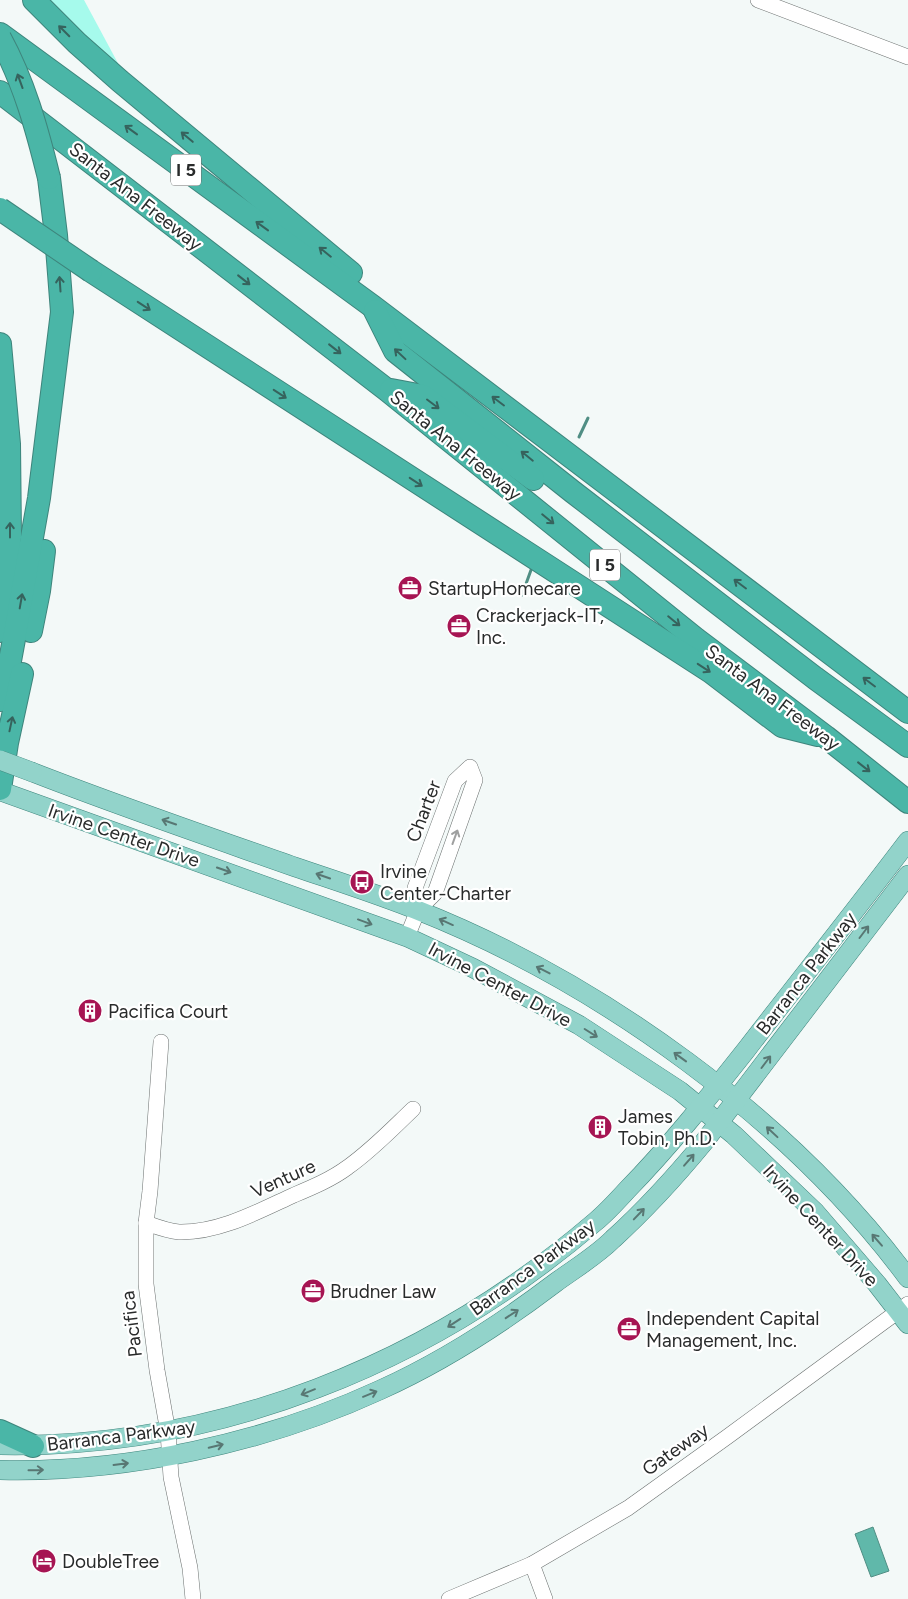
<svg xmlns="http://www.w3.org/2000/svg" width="908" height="1599" font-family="Figtree,sans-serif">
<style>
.green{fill:#a6faec}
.water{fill:#60b8aa;stroke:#508e84}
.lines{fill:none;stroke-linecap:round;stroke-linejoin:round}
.stream{stroke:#508e84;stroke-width:3}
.minor-casing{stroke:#6b706f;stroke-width:16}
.major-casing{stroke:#3e857c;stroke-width:20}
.highway-casing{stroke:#3e857c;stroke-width:24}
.minor{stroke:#fff;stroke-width:15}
.major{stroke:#92d3ca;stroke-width:19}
.highway{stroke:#4ab6a7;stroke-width:22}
.major-bridge-casing{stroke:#3e857c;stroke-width:20;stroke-linecap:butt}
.highway-bridge-casing{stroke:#3e857c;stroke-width:24;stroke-linecap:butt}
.major-bridge{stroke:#92d3ca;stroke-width:19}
.highway-bridge{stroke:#4ab6a7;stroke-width:22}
.oneway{stroke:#36635d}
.oneway2{stroke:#587773}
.oneway3{stroke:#9fa0a0}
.labels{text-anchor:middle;stroke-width:4.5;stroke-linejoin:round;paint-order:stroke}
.shield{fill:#fff;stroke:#696b6b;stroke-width:1}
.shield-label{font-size:18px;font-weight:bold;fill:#292b2b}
.street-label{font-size:19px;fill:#292b2b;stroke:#fff}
.poi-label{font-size:19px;fill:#292b2b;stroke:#fff;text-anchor:start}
</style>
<rect width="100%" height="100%" fill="#f3f9f8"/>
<!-- green -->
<polygon class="green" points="50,0 84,0 120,67 95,46"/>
<!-- water -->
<polygon class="water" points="873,1527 889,1571 871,1577 855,1534"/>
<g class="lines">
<!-- stream -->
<g class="stream">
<polyline points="579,437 588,418"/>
<polyline points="522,595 531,570"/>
</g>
<defs>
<g id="minor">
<polyline points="758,0 908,57"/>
<polyline points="407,937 418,910 435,893 475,780 470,767 455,781 415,888 418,910"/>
<polyline points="161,1042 150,1191 146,1223 146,1284 157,1370 168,1432 171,1477 190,1568 193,1599"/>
<path d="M146 1223C157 1227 167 1231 179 1232 219 1233 259 1211 294 1195 313 1187 332 1179 348 1167 372 1150 392 1129 413 1109"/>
<polyline points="532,1564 545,1599"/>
<polyline points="449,1599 532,1564 628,1508 727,1437 908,1304"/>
</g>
<g id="major">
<path d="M32 772C119 806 207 836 295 867 336 881 377 894 417 910 601 983 790 1119 908 1278"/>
<polyline points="0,791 407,937 473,968 579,1025 680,1091 734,1135 815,1212 877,1284 908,1324"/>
<path d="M0 1445C219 1449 429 1364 595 1222 606 1213 617 1201 627 1190 670 1146 708 1098 746 1050 800 980 855 911 908 841"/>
<path d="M0 1470C126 1473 265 1443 380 1390 442 1362 501 1324 555 1283 574 1269 596 1256 613 1239 646 1209 676 1176 704 1142L908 875"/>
</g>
<g id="highway">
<polyline points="34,0 77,43 120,81 351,273"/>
<polyline points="0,34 372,306 908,712"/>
<polyline points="0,92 387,390 696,639 826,737 908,802"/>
<polyline points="91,271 711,672 782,726 818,735"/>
<polyline points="375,311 395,351 573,492 815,678 908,746"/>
<polyline points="0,344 9,444 10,537 0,631"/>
<polyline points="391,390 423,396 533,479"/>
<polyline points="31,631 39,591 44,551"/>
<polyline points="0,700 5,688 14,639 39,498 62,312 56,235 49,178"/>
<polyline points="0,789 7,743 22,674"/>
<polyline points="0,1431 33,1446"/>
</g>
</defs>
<!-- minor casing -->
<use href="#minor" class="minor-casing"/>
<!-- major casing -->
<use href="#major" class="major-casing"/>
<!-- highway casing -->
<use href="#highway" class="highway-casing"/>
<!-- minor -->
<use href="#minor" class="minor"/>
<!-- major -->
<use href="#major" class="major"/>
<!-- highway -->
<use href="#highway" class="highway"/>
<defs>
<polyline id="major-bridge" points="0,760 32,772"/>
<g id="highway-bridge">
<path d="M0 38C24 82 37 129 49 178"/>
<polyline points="0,209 91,271"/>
</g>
</defs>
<!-- major-bridge casing -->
<use href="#major-bridge" class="major-bridge-casing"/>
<!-- highway-bridge casing -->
<use href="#highway-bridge" class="highway-bridge-casing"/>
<!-- major-bridge -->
<use href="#major-bridge" class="major-bridge"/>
<!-- highway-bridge -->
<use href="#highway-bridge" class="highway-bridge"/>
</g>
<!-- one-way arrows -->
<defs><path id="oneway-shaft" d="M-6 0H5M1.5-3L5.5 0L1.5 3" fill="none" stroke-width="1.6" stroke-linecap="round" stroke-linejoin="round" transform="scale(1.25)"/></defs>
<g class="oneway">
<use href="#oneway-shaft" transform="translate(64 31) rotate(-135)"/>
<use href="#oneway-shaft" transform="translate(20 81) rotate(-110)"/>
<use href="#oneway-shaft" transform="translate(131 130) rotate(-144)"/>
<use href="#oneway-shaft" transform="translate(187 137) rotate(-140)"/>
<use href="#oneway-shaft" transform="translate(262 226) rotate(-144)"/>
<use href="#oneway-shaft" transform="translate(325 252) rotate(-141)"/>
<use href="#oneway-shaft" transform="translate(244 280) rotate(38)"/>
<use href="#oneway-shaft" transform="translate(60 284) rotate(-94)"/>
<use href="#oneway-shaft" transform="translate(144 306) rotate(33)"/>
<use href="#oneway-shaft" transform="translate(335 349) rotate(38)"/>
<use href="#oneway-shaft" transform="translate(400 354) rotate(-137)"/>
<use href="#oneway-shaft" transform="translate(280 394) rotate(33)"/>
<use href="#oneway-shaft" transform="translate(498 401) rotate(-143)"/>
<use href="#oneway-shaft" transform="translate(433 404) rotate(37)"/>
<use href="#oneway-shaft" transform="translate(527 456) rotate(-141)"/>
<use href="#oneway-shaft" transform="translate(416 482) rotate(33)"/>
<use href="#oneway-shaft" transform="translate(548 519) rotate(39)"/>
<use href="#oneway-shaft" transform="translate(10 530) rotate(-90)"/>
<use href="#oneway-shaft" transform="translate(740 584) rotate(-143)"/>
<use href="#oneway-shaft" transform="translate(21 601) rotate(-80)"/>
<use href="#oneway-shaft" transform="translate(674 621) rotate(39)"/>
<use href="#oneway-shaft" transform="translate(704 668) rotate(33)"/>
<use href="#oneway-shaft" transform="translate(869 682) rotate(-143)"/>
<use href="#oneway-shaft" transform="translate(11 724) rotate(-78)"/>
<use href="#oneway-shaft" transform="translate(864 767) rotate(38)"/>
</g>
<g class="oneway2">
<use href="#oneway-shaft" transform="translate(169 822) rotate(-161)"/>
<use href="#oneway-shaft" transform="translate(224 870) rotate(19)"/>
<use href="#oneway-shaft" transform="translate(323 876) rotate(-161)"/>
<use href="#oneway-shaft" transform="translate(365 922) rotate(20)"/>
<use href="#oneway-shaft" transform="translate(446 922) rotate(-156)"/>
<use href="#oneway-shaft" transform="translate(864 932) rotate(-53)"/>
<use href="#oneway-shaft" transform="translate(543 970) rotate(-153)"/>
<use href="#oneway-shaft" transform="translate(591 1033) rotate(32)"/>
<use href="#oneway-shaft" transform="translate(680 1057) rotate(-144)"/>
<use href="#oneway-shaft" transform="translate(766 1062) rotate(-53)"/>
<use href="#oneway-shaft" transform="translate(772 1132) rotate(-137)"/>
<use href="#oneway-shaft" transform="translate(689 1160) rotate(-49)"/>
<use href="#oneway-shaft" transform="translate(639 1214) rotate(-46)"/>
<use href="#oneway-shaft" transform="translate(877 1240) rotate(-131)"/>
<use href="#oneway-shaft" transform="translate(512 1314) rotate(-33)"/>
<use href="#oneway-shaft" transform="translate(454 1323) rotate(147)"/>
<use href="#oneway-shaft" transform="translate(308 1392) rotate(158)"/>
<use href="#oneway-shaft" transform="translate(370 1394) rotate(-22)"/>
<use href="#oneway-shaft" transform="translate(216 1446) rotate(-13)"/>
<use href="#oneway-shaft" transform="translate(121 1464) rotate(-7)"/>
<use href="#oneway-shaft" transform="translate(36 1470) rotate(-1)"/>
</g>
<use class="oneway3" href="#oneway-shaft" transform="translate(455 837) rotate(-70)"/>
<!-- icons -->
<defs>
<symbol id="office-disc" viewBox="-11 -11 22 22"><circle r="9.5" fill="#a61553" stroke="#fff"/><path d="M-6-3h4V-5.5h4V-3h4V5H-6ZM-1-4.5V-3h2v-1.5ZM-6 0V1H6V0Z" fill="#fff"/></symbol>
<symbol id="bus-disc" viewBox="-11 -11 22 22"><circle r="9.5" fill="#a61553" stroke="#fff"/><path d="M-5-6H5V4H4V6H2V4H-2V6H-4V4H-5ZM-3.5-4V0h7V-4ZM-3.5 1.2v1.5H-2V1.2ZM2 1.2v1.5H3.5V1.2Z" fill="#fff"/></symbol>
<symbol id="building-disc" viewBox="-11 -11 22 22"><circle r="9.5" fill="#a61553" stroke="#fff"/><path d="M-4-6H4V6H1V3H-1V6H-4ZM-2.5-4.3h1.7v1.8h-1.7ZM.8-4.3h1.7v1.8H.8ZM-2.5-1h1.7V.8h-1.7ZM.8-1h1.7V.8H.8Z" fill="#fff"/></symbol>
<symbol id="hotel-disc" viewBox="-11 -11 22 22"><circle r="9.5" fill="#a61553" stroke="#fff"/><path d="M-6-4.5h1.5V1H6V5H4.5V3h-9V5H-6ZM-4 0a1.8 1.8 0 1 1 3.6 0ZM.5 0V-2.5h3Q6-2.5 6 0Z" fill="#fff"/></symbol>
</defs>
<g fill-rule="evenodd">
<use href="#office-disc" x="396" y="574" width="28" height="28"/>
<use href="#office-disc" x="445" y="612" width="28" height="28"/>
<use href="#bus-disc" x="348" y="868" width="28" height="28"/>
<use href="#building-disc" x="76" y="997" width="28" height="28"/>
<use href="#building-disc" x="586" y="1113" width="28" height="28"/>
<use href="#office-disc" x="299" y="1277" width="28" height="28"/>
<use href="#office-disc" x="615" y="1315" width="28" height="28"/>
<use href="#hotel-disc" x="30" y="1547" width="28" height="28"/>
</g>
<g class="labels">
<!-- shield labels -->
<g class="shield">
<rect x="171" y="154.5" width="30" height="31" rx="4"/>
<rect x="590" y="549.5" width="30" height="31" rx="4"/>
</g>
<g class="shield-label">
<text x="186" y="176">I 5</text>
<text x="605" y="571">I 5</text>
</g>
<!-- street labels -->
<g class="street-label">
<text transform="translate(136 196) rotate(38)" y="7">Santa Ana Freeway</text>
<text transform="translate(456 445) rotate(39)" y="7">Santa Ana Freeway</text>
<text transform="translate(773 697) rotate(37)" y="7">Santa Ana Freeway</text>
<text transform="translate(423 811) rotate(-69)" y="7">Charter</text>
<text transform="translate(124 835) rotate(19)" y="7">Irvine Center Drive</text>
<text transform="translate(806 973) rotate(-52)" y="7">Barranca Parkway</text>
<text transform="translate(500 984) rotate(28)" y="7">Irvine Center Drive</text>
<text transform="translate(283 1178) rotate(-24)" y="7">Venture</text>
<text transform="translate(821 1225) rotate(47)" y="7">Irvine Center Drive</text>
<text transform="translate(532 1267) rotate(-36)" y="7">Barranca Parkway</text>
<text transform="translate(131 1324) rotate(-97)" y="7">Pacifica</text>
<text transform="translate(121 1435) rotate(-7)" y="7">Barranca Parkway</text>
<text transform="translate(675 1449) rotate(-35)" y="7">Gateway</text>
</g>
<!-- poi labels -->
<g class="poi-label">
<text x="428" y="595">StartupHomecare</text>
<text x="476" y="622">Crackerjack-IT,<tspan x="476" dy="22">Inc.</tspan></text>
<text x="380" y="878">Irvine<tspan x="380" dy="22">Center-Charter</tspan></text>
<text x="108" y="1018">Pacifica Court</text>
<text x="618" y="1123">James<tspan x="618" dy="22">Tobin, Ph.D.</tspan></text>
<text x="330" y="1298">Brudner Law</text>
<text x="646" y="1325">Independent Capital<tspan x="646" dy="22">Management, Inc.</tspan></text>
<text x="62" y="1568">DoubleTree</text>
</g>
</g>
</svg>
